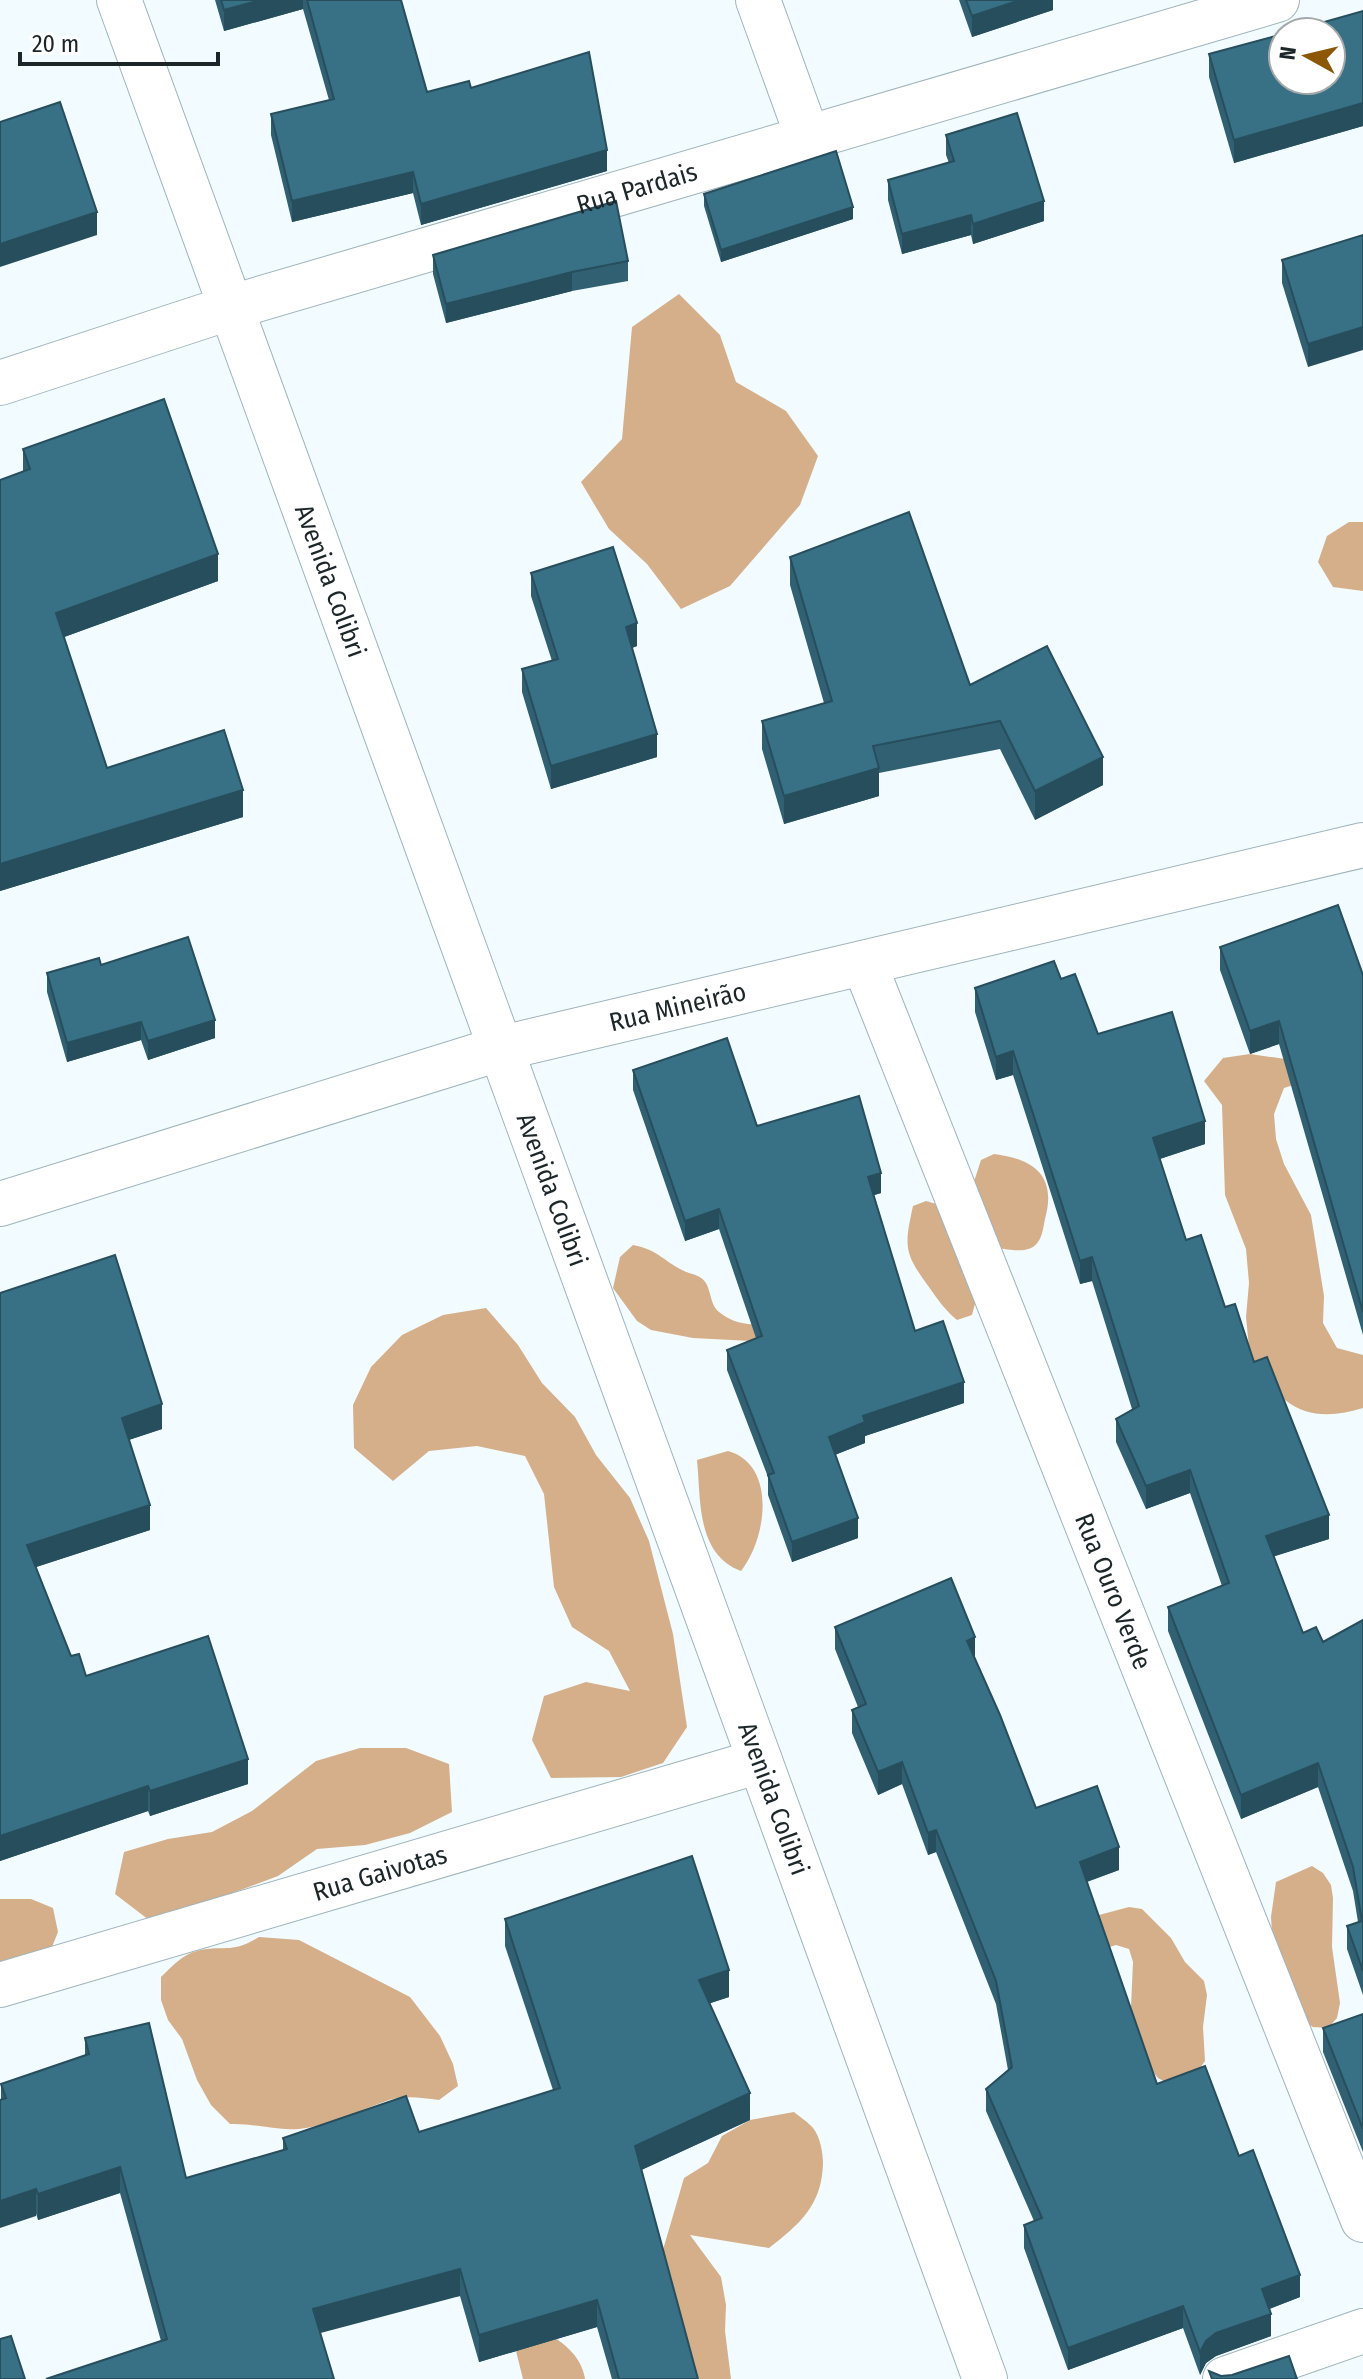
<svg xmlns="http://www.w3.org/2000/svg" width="1363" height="2379" font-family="'Fira Sans Condensed',sans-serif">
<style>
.forest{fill:#d4af89}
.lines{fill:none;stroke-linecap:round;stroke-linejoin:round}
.minor-casing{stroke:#9eb4bd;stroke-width:46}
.minor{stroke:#fff;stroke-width:44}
.wall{fill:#306072}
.shaded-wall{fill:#274e5d}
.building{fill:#387085;stroke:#274e5d;stroke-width:2}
.labels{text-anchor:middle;stroke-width:8;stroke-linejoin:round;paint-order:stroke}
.street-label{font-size:26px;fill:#1c2528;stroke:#fff}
</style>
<rect width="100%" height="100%" fill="#f2fbff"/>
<!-- forest -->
<g class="forest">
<polygon points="679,294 720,335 736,382 786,411 818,456 800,505 730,586 681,609 647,564 609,529 581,482 622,439 632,327"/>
<polygon points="1349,522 1363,522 1363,591 1333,587 1318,562 1327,536"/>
<path d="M1250 1054 1299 1061 1309 1080 1284 1088 1274 1114 1276 1139 1284 1164 1311 1215 1324 1296 1323 1323 1337 1348 1363 1355V1408C1337 1416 1308 1419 1285 1400 1274 1391 1271 1381 1257 1376L1249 1347 1246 1317 1249 1283 1246 1249 1225 1195 1222 1105 1204 1081 1223 1058Z"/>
<path d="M994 1154C1034 1159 1057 1176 1045 1219 1043 1229 1042 1241 1033 1247 1022 1254 1002 1248 990 1247L972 1315 957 1320C945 1310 938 1300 929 1287 904 1253 904 1247 913 1206L926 1201 940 1205 971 1191 981 1160Z"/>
<path d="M633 1245C658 1250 661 1259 682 1270 691 1275 702 1274 707 1285 714 1302 709 1308 730 1319 746 1327 767 1324 785 1325L751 1341 693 1338 651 1330 637 1321 613 1288 620 1257Z"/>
<polygon points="486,1308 518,1345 542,1383 575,1417 596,1455 630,1498 649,1541 673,1634 687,1727 663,1763 621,1777 551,1778 532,1740 544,1696 586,1682 630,1691 609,1651 572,1627 554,1587 544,1494 525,1456 477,1446 429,1451 393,1481 354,1448 353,1405 371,1367 402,1335 443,1315"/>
<path d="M728 1451C777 1465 767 1538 741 1571 696 1554 701 1500 697 1460Z"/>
<polygon points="360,1748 406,1748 449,1764 452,1812 410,1833 365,1845 317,1849 278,1876 235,1892 193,1913 149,1920 115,1894 124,1852 168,1839 212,1832 252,1811 316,1761"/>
<polygon points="1312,1866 1323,1873 1331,1885 1333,1898 1332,1947 1340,2003 1337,2018 1328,2028 1313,2027 1301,2020 1272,1933 1271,1917 1276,1882"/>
<polygon points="0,1899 31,1899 53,1908 58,1932 48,1957 0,1972"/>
<polygon points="1129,1907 1142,1909 1171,1938 1185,1962 1204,1981 1207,1995 1203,2027 1205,2061 1197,2072 1171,2085 1158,2078 1149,2067 1131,2007 1133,1962 1129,1949 1116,1945 1103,1949 1088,1926 1099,1915"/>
<path d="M259 1937 299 1940 410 1997 440 2036 453 2064 458 2086 439 2100C423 2098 405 2095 389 2100 360 2110 330 2126 299 2129 276 2131 254 2123 230 2124L211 2105 197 2080 182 2039 168 2020 161 2000V1977C171 1967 183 1954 197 1951 225 1944 230 1955 259 1937Z"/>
<path d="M794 2112C800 2117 808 2122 813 2128 820 2136 823 2153 823 2163 822 2205 800 2224 769 2248L690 2235 721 2277 726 2305 725 2331 731 2379H687L660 2260 684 2178 708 2163 722 2136 750 2120Z"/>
<path d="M541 2329C561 2341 581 2354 585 2379H523L516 2351 517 2343Z"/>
</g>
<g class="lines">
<defs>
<g id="minor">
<path id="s1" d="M119 0 985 2379"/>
<polyline points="758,0 808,138"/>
<path id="s2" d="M0 383 232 307 1277 0"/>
<path id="s3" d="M864 963 1363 2220"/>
<path id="s4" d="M0 1204 502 1048 1363 845"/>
<path id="s5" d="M0 1985 760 1761"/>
<polyline points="1225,2379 1363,2331"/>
</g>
</defs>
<!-- minor casing -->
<use href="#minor" class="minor-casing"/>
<!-- minor -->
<use href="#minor" class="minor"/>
</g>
<!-- wall -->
<g class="wall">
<polygon points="215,0 401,0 427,92 471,88 607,171 421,225 413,193 292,222 271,135 271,114 329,100 303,9 224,31"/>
<polygon points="959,0 1053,0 1053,10 972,37"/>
<polygon points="1363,11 1363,126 1234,163 1209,77 1209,54"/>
<polygon points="946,135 1044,221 973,244 971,235 902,254 888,200 888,180 949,163 946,155"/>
<polygon points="704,194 853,219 721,262 704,206"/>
<polygon points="1363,235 1308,367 1282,283 1282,260"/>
<polygon points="433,255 628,261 628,281 572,291 446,323 433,274"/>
<polygon points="23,449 218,581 64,637 107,768 243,817 0,891 0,480 23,472"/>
<polygon points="790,557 970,685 1103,785 1035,820 1000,749 879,773 879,796 784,824 762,749 762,721 824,703 790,585"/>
<polygon points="531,573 637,646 632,648 657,757 551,789 522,692 522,669 552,661 531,596"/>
<polygon points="1220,947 1363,975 1363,1335 1279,1044 1250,1054 1220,970"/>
<polygon points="101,965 215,1038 148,1060 141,1040 67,1062 47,992 47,973"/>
<polygon points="1061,979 1098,1034 1205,1144 1160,1159 1186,1240 1254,1362 1329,1539 1274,1556 1303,1633 1323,1642 1363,1620 1363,1995 1347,1949 1347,1926 1358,1922 1353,1891 1318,1787 1241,1819 1168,1631 1168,1607 1222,1586 1190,1493 1146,1509 1116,1442 1116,1419 1132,1409 1092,1281 1080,1284 1013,1075 996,1080 975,1012 975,988"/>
<polygon points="633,1070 757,1126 881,1193 874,1195 915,1331 964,1403 865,1436 865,1443 835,1455 858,1538 792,1562 768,1495 768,1477 727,1370 727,1350 756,1338 719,1229 685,1241 633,1090"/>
<polygon points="0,1293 162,1429 129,1440 150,1530 36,1567 71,1656 86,1676 248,1784 150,1816 148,1811 0,1861"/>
<polygon points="835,1627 975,1658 1036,1808 1119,1870 1087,1882 1157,2084 1239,2156 1300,2297 1269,2309 1271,2336 1216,2356 1206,2363 1200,2375 1183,2328 1068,2370 1024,2248 1024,2225 1034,2221 986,2111 986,2089 1008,2070 996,2004 936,1852 928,1855 902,1784 878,1795 852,1733 852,1710 858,1707 835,1649"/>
<polygon points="505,1919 729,1997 710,2003 750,2120 641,2170 698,2379 612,2379 597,2327 479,2362 460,2296 161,2341 120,2193 38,2220 1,2100 1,2084 85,2055 85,2038 186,2178 283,2150 283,2138 419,2132 553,2090 505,1946"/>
<polygon points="1363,2014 1363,2152 1323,2052 1323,2028"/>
</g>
<!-- shaded-wall -->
<g class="shaded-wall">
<polygon points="261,0 303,0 303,9 224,31 224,10"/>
<polygon points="1020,0 1053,0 1053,10 972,37 972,16"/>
<polygon points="1363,103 1363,126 1234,163 1234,140"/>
<polygon points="607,150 607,171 421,225 421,204"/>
<polygon points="413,172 413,193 292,222 292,201"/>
<polygon points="1044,201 1044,221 973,244 973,224"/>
<polygon points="853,207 853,219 721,262 721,250"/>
<polygon points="97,212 97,235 0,267 0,244"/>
<polygon points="971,215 971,235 902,254 902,234"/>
<polygon points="572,272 572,291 446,323 446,304"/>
<polygon points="1363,327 1363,350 1308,367 1308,344"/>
<polygon points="218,554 218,581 56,640 56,613"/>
<polygon points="637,623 637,646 626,650 626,627"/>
<polygon points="657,734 657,757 551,789 551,766"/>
<polygon points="1103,757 1103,785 1035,820 1035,791"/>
<polygon points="879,768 879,796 784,824 784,796"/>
<polygon points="243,790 243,817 0,891 0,864"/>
<polygon points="215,1020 215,1038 148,1060 148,1041"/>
<polygon points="1279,1021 1279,1044 1250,1054 1250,1031"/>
<polygon points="141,1022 141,1040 67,1062 67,1043"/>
<polygon points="1013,1051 1013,1075 996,1080 996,1057"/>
<polygon points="1205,1121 1205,1144 1153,1161 1153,1138"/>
<polygon points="881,1173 881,1193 868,1197 868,1177"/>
<polygon points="719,1209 719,1229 685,1241 685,1221"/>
<polygon points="1092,1257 1092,1281 1080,1284 1080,1261"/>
<polygon points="964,1382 964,1403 865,1436 865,1443 829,1457 829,1437 863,1416"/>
<polygon points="162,1404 162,1429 122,1442 122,1418"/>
<polygon points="1190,1470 1190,1493 1146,1509 1146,1486"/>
<polygon points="150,1505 150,1530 27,1570 27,1545"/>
<polygon points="1329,1515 1329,1539 1266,1559 1266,1536"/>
<polygon points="858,1518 858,1538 792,1562 792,1542"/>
<polygon points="975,1637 975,1660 967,1641"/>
<polygon points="248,1759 248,1784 150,1816 150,1791"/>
<polygon points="902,1762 902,1784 878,1795 878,1772"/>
<polygon points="1318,1763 1318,1787 1241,1819 1241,1795"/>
<polygon points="148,1786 148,1811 0,1861 0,1836"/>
<polygon points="936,1830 936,1852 928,1855 928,1833"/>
<polygon points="1119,1847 1119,1870 1080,1884 1080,1862"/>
<polygon points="729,1970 729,1997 699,2007 699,1980"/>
<polygon points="750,2093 750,2120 635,2173 635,2146"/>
<polygon points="120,2167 120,2193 38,2220 38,2194"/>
<polygon points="36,2189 36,2216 0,2228 0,2201"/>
<polygon points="460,2269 460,2296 313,2335 313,2309"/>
<polygon points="1300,2275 1300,2297 1262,2312 1262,2289"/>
<polygon points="597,2300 597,2327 479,2362 479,2335"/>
<polygon points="1183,2306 1183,2328 1068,2370 1068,2348"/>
<polygon points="1271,2314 1271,2336 1216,2356 1206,2363 1200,2375 1200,2352 1206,2341 1216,2333"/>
</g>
<!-- building -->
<g class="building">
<polygon points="221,0 261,0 224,10"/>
<polygon points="307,0 401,0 427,92 469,81 471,88 589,52 607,150 421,204 413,172 292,201 271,114 334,99"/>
<polygon points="966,0 1020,0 972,16"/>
<polygon points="1363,11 1363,103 1234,140 1209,54 1283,34 1283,80 1331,80 1331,32 1289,32"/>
<polygon points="60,102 97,212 0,244 0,122"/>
<polygon points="1017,113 1044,201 973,224 971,215 902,234 888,180 954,161 946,135"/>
<polygon points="836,151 853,207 721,250 704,194"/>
<polygon points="616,201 628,261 572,272 446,304 433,255"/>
<polygon points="1363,235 1363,327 1308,344 1282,260"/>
<polygon points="164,399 218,554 56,613 107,768 224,730 243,790 0,864 0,480 30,469 23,449"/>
<polygon points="909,512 970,685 1047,646 1103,757 1035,791 1000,721 873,746 879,768 784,796 762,721 832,701 790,557"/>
<polygon points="613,547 637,623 626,627 657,734 551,766 522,669 558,659 531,573"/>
<polygon points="1338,905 1363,975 1363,1312 1279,1021 1250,1031 1220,947"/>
<polygon points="188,937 215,1020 148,1041 141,1022 67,1043 47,973 99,958 101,965"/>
<polygon points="1054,961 1061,979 1075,974 1098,1034 1172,1012 1205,1121 1153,1138 1186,1240 1201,1235 1225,1307 1235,1304 1254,1362 1267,1357 1329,1515 1266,1536 1303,1633 1316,1627 1323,1642 1363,1620 1363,1971 1347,1926 1362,1921 1353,1867 1318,1763 1241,1795 1168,1607 1229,1583 1190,1470 1146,1486 1116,1419 1139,1406 1092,1257 1080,1261 1013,1051 996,1057 975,988"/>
<polygon points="727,1038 757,1126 859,1096 881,1173 868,1177 915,1331 943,1321 964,1382 863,1416 865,1422 829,1437 858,1518 792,1542 768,1475 774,1473 727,1350 762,1336 719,1209 685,1221 633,1070"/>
<polygon points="115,1255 162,1404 122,1418 150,1505 27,1545 71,1656 79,1654 86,1676 208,1636 248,1759 150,1791 148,1786 0,1836 0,1293"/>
<polygon points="951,1578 975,1637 967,1641 1000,1715 1036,1808 1097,1786 1119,1847 1080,1862 1157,2084 1205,2066 1239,2156 1253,2150 1300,2275 1262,2289 1271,2314 1216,2333 1206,2341 1200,2352 1183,2306 1068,2348 1024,2225 1042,2218 986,2089 1012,2067 996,1981 936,1830 928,1833 902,1762 878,1772 852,1710 866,1704 835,1627"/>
<polygon points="692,1856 729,1970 699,1980 750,2093 635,2146 698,2379 619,2379 597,2300 479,2335 460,2269 313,2309 334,2379 46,2379 167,2339 120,2167 38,2194 36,2189 0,2201 0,2100 6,2098 1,2084 89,2054 85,2038 149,2023 186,2178 287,2149 283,2138 406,2096 419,2132 560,2088 505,1919"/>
<polygon points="1363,2014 1363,2129 1323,2028"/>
<polygon points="11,2336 25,2379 0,2379 0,2339"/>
<polygon points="1289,2356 1297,2379 1212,2379 1209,2371 1221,2376 1232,2375"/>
</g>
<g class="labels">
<!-- street labels -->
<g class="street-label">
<text dy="9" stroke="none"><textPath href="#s2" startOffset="666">Rua Pardais</textPath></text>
<text dy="9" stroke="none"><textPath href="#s1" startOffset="618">Avenida Colibri</textPath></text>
<text dy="9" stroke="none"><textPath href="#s4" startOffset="706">Rua Mineirão</textPath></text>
<text dy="9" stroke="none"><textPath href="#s1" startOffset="1266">Avenida Colibri</textPath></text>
<text dy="9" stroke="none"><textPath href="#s3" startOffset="676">Rua Ouro Verde</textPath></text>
<text dy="9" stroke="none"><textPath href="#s1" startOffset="1914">Avenida Colibri</textPath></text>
<text dy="9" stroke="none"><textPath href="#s5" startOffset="396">Rua Gaivotas</textPath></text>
</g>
</g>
<!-- north arrow -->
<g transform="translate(1307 56) rotate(278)"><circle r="38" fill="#ffffff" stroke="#a4a8a9" stroke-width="2"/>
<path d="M0-6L14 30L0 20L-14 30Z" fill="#8d5708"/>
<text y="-12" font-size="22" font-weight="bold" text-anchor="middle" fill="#1c2528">N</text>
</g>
<!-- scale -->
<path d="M20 52v12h198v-12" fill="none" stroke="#1c2528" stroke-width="4"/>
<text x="32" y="52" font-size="24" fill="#1c2528" stroke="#ffffff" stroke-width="6" paint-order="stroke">20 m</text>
</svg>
